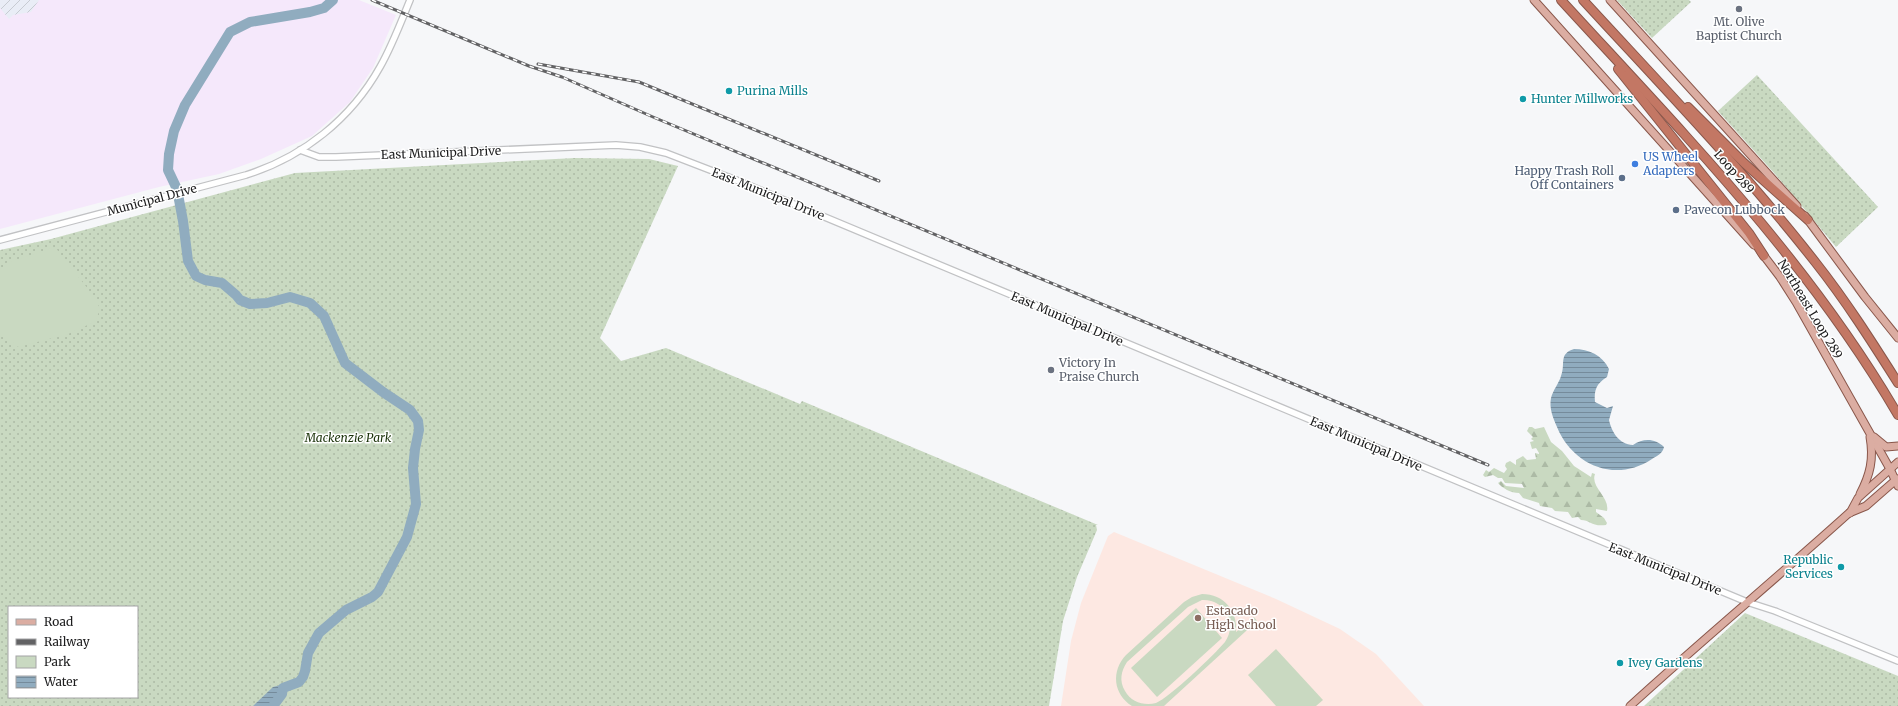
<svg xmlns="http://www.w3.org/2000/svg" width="1898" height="706" font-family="Merriweather,serif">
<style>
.commercial{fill:#f5e8fb}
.industrial{fill:url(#industrial-furrows)}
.education{fill:#fde8e2}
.green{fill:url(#green-dots);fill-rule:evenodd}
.forest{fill:url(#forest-firs)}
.pitch{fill:#c9d9c1;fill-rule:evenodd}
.water{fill:url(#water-rules)}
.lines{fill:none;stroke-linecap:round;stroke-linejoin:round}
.river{stroke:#90acbf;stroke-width:10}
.minor-casing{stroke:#c1c2c4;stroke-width:8}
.major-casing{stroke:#89574b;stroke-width:9}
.highway-casing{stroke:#89574b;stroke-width:10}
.minor{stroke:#fff;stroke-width:5.5}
.major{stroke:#dbada2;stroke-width:7}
.highway{stroke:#c37764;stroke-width:8}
.rail-casing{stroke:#626264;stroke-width:3}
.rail{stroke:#fff;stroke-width:1.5;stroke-dasharray:4.5;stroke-linecap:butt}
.worship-dot{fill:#6b7280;stroke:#fff;stroke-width:1.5}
.culture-dot{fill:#0f9aa8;stroke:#fff;stroke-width:1.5}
.shop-dot{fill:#3f7fe0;stroke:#fff;stroke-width:1.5}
.service-dot{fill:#5c6f8a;stroke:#fff;stroke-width:1.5}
.education-dot{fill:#8d6e63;stroke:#fff;stroke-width:1.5}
.labels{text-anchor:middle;stroke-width:3;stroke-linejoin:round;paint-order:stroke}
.worship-label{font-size:12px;fill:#5b616d;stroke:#fff}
.culture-label{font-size:12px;fill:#0d838f;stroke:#fff;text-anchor:start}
.street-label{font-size:12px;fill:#1c1c1d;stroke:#fff}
.shop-label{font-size:12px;fill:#366cbe;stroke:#fff;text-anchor:start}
.service-label{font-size:12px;fill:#4e5e75;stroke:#fff;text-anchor:end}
.park-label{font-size:12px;font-style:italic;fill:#1a3209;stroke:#fff}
.education-label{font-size:12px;fill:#785e54;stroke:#fff;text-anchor:start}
</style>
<defs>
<pattern id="industrial-furrows" width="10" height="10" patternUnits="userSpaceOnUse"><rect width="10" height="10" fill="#e9edf6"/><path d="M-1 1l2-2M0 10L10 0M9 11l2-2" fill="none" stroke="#c7cbd2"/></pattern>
<pattern id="green-dots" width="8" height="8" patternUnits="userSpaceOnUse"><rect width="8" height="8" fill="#c9d9c1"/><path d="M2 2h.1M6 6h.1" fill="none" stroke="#acbaa5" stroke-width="1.8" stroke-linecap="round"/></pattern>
<pattern id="forest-firs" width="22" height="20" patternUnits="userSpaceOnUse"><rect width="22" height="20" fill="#c9d9c1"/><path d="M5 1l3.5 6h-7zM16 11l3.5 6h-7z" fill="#acbaa5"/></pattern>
<pattern id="water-rules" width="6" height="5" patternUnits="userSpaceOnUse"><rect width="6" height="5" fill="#90acbf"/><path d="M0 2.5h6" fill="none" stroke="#758b9b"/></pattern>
</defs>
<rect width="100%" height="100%" fill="#f6f7f9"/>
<!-- commercial -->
<polygon class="commercial" points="0,0 359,0 396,15 373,68 350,102 312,136 261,159 219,174 159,187 0,229"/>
<!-- industrial -->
<polygon class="industrial" points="0,0 39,0 31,12 13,15 9,19 0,8"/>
<!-- education -->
<polygon class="education" points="1114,532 1276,599 1340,629 1376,654 1424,706 1061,706 1071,641 1081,603 1108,536"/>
<!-- green -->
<g class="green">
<polygon points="1617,0 1689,0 1691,2 1652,38"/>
<polygon points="1757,75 1878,207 1836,247 1775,174 1718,111"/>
<path d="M575 158 649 159 678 166 600 338 621 361 666 348 800 404 802 401 1098 525H1096L1097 530 1077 577 1063 621 1049 706H0V250L51 239 295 173ZM9 607H137V697H9Z"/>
<polygon points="1745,613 1898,676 1898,706 1644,706"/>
</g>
<!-- forest -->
<path class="forest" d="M1529 427H1532L1535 429 1544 427 1551 442 1562 451 1574 466 1591 477 1592 473 1595 474C1590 487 1610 497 1607 511L1596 509V512L1604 518 1607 523 1606 525C1592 527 1590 520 1581 520L1578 517 1572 518 1568 512 1555 511 1552 508 1540 506 1539 503 1523 498 1519 493C1511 493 1502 488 1498 483L1501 481 1506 486 1524 488 1522 484 1505 483 1502 478H1498L1493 475 1485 477 1483 475 1486 470 1489 472 1494 468 1504 473 1507 469 1505 466 1506 463 1510 461 1516 465V460L1523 456 1527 460 1536 459 1535 453 1539 454V453L1536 448 1532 449 1530 442 1534 441 1531 439 1533 437 1527 431Z"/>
<!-- pitch -->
<g class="pitch">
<polygon points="55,247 88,289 100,308 96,321 68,334 18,347 0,332 0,274 6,263"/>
<path d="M1202 594C1224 594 1238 611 1236 632L1254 617 1257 621 1164 706H1132C1113 694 1111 671 1126 655L1184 602 1192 597ZM1202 600C1225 599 1238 623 1225 642 1215 654 1169 698 1156 703 1144 706 1131 702 1125 691 1119 681 1121 671 1127 662L1188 607Z"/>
<polygon points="1196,608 1222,638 1157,697 1131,668"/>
<polygon points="1276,649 1323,700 1316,706 1276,706 1248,675"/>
</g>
<!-- water -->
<g class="water">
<path d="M1574 349C1589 349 1602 355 1609 369L1607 377C1596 384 1594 390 1595 402L1607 408 1613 406 1609 420C1612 433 1619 444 1633 445 1643 438 1655 438 1664 447 1663 453 1657 456 1652 459 1616 483 1573 466 1557 427 1553 418 1549 408 1551 398 1553 390 1559 383 1561 376 1566 364 1558 354 1574 349Z"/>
<polygon points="285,684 288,684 289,688 278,706 253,706 273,687"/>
</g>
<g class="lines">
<!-- river -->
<polyline class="river" points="273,706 282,694 283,688 299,682 303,677 305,671 308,653 319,633 346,610 372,597 378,592 407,537 416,504 413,468 415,449 419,430 418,421 410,410 383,392 345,363 324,316 310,303 290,297 267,303 250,304 240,300 236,295 222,283 205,280 196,276 188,261 183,221 177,189 168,170 169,154 174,131 185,105 230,32 250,22 310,12 324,8 333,0"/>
<defs>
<g id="minor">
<polyline points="300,150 319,157 336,157 616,145 640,147 666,153 736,180 1747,602 1775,611 1898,661"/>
<path d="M0 240 246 175C303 157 351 119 380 67 392 46 401 22 410 0"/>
</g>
<g id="major">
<polyline points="1534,0 1754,245"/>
<polyline points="1610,0 1797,206"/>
<polyline points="1805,216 1865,297 1898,338"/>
<polyline points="1761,252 1780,277 1796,302 1890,469 1898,486"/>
<polyline points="1874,437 1886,447 1898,446"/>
<path d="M1860 494C1870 475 1874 459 1870 437"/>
<polyline points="1850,513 1858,498 1898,462"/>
<path d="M1630 706C1702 640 1777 578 1849 513L1866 506 1897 479"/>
</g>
<g id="highway">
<path d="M1561 0C1682 132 1807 259 1898 415"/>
<path d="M1583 0C1662 86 1744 171 1816 263 1846 301 1872 342 1898 383"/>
<polyline points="1618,69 1749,233 1764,256"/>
<polyline points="1688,107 1744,163 1808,220"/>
</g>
</defs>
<!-- minor casing -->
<use href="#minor" class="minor-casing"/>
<!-- major casing -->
<use href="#major" class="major-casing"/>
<!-- highway casing -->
<use href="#highway" class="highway-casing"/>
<!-- minor -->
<use href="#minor" class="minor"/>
<!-- major -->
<use href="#major" class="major"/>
<!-- highway -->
<use href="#highway" class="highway"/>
<defs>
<g id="rail">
<polyline points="372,0 529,66 562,77 653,117 1488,465"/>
<polyline points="538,64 639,82 879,181"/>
</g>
</defs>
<!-- rail casing -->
<use href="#rail" class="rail-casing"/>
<!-- rail -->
<use href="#rail" class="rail"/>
</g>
<!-- markers -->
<g class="worship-dot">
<circle cx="1739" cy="9" r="4"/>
<circle cx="1051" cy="370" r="4"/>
</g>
<g class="culture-dot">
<circle cx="729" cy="91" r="4"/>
<circle cx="1523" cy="99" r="4"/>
<circle cx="1841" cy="567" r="4"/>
<circle cx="1620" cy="663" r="4"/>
</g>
<circle class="shop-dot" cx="1635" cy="164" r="4"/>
<g class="service-dot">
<circle cx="1622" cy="178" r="4"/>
<circle cx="1676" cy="210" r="4"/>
</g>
<circle class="education-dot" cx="1198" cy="618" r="4"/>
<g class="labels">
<!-- worship labels -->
<g class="worship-label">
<text x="1739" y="26">Mt. Olive<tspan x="1739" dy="14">Baptist Church</tspan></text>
<text x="1059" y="367" text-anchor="start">Victory In<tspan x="1059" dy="14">Praise Church</tspan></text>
</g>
<!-- culture labels -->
<g class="culture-label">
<text x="737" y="95">Purina Mills</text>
<text x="1531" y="103">Hunter Millworks</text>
<text x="1833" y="564" text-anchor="end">Republic<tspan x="1833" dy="14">Services</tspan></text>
<text x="1628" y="667">Ivey Gardens</text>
</g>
<!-- street labels -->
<g class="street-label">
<text transform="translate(441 153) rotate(-2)" y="4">East Municipal Drive</text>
<text transform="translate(1734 172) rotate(48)" y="4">Loop 289</text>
<text transform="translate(768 194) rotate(22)" y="4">East Municipal Drive</text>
<text transform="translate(152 200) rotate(-15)" y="4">Municipal Drive</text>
<text transform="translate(1810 309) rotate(59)" y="4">Northeast Loop 289</text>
<text transform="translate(1067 319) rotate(23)" y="4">East Municipal Drive</text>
<text transform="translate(1366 444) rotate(23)" y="4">East Municipal Drive</text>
<text transform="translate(1665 569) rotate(22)" y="4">East Municipal Drive</text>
</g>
<!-- shop labels -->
<g class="shop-label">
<text x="1643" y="161">US Wheel<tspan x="1643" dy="14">Adapters</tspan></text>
</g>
<!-- service labels -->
<g class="service-label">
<text x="1614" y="175">Happy Trash Roll<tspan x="1614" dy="14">Off Containers</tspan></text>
<text x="1684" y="214" text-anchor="start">Pavecon Lubbock</text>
</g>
<!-- park labels -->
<g class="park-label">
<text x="348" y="442">Mackenzie Park</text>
</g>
<!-- education labels -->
<g class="education-label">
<text x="1206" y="615">Estacado<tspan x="1206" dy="14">High School</tspan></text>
</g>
</g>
<!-- legend -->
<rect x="8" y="606" width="130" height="92" fill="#ffffff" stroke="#a4a4a5"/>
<rect x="16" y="619" width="20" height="6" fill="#dbada2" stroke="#a4a4a5"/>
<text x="44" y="626" font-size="12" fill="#1c1c1d">Road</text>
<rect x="16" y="639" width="20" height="6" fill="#626264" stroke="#a4a4a5"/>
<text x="44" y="646" font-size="12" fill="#1c1c1d">Railway</text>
<rect x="16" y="656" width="20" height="12" fill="#c9d9c1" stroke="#a4a4a5"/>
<text x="44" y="666" font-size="12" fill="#1c1c1d">Park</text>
<rect x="16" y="676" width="20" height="12" fill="url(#water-rules)" stroke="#a4a4a5"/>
<text x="44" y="686" font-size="12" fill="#1c1c1d">Water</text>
</svg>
